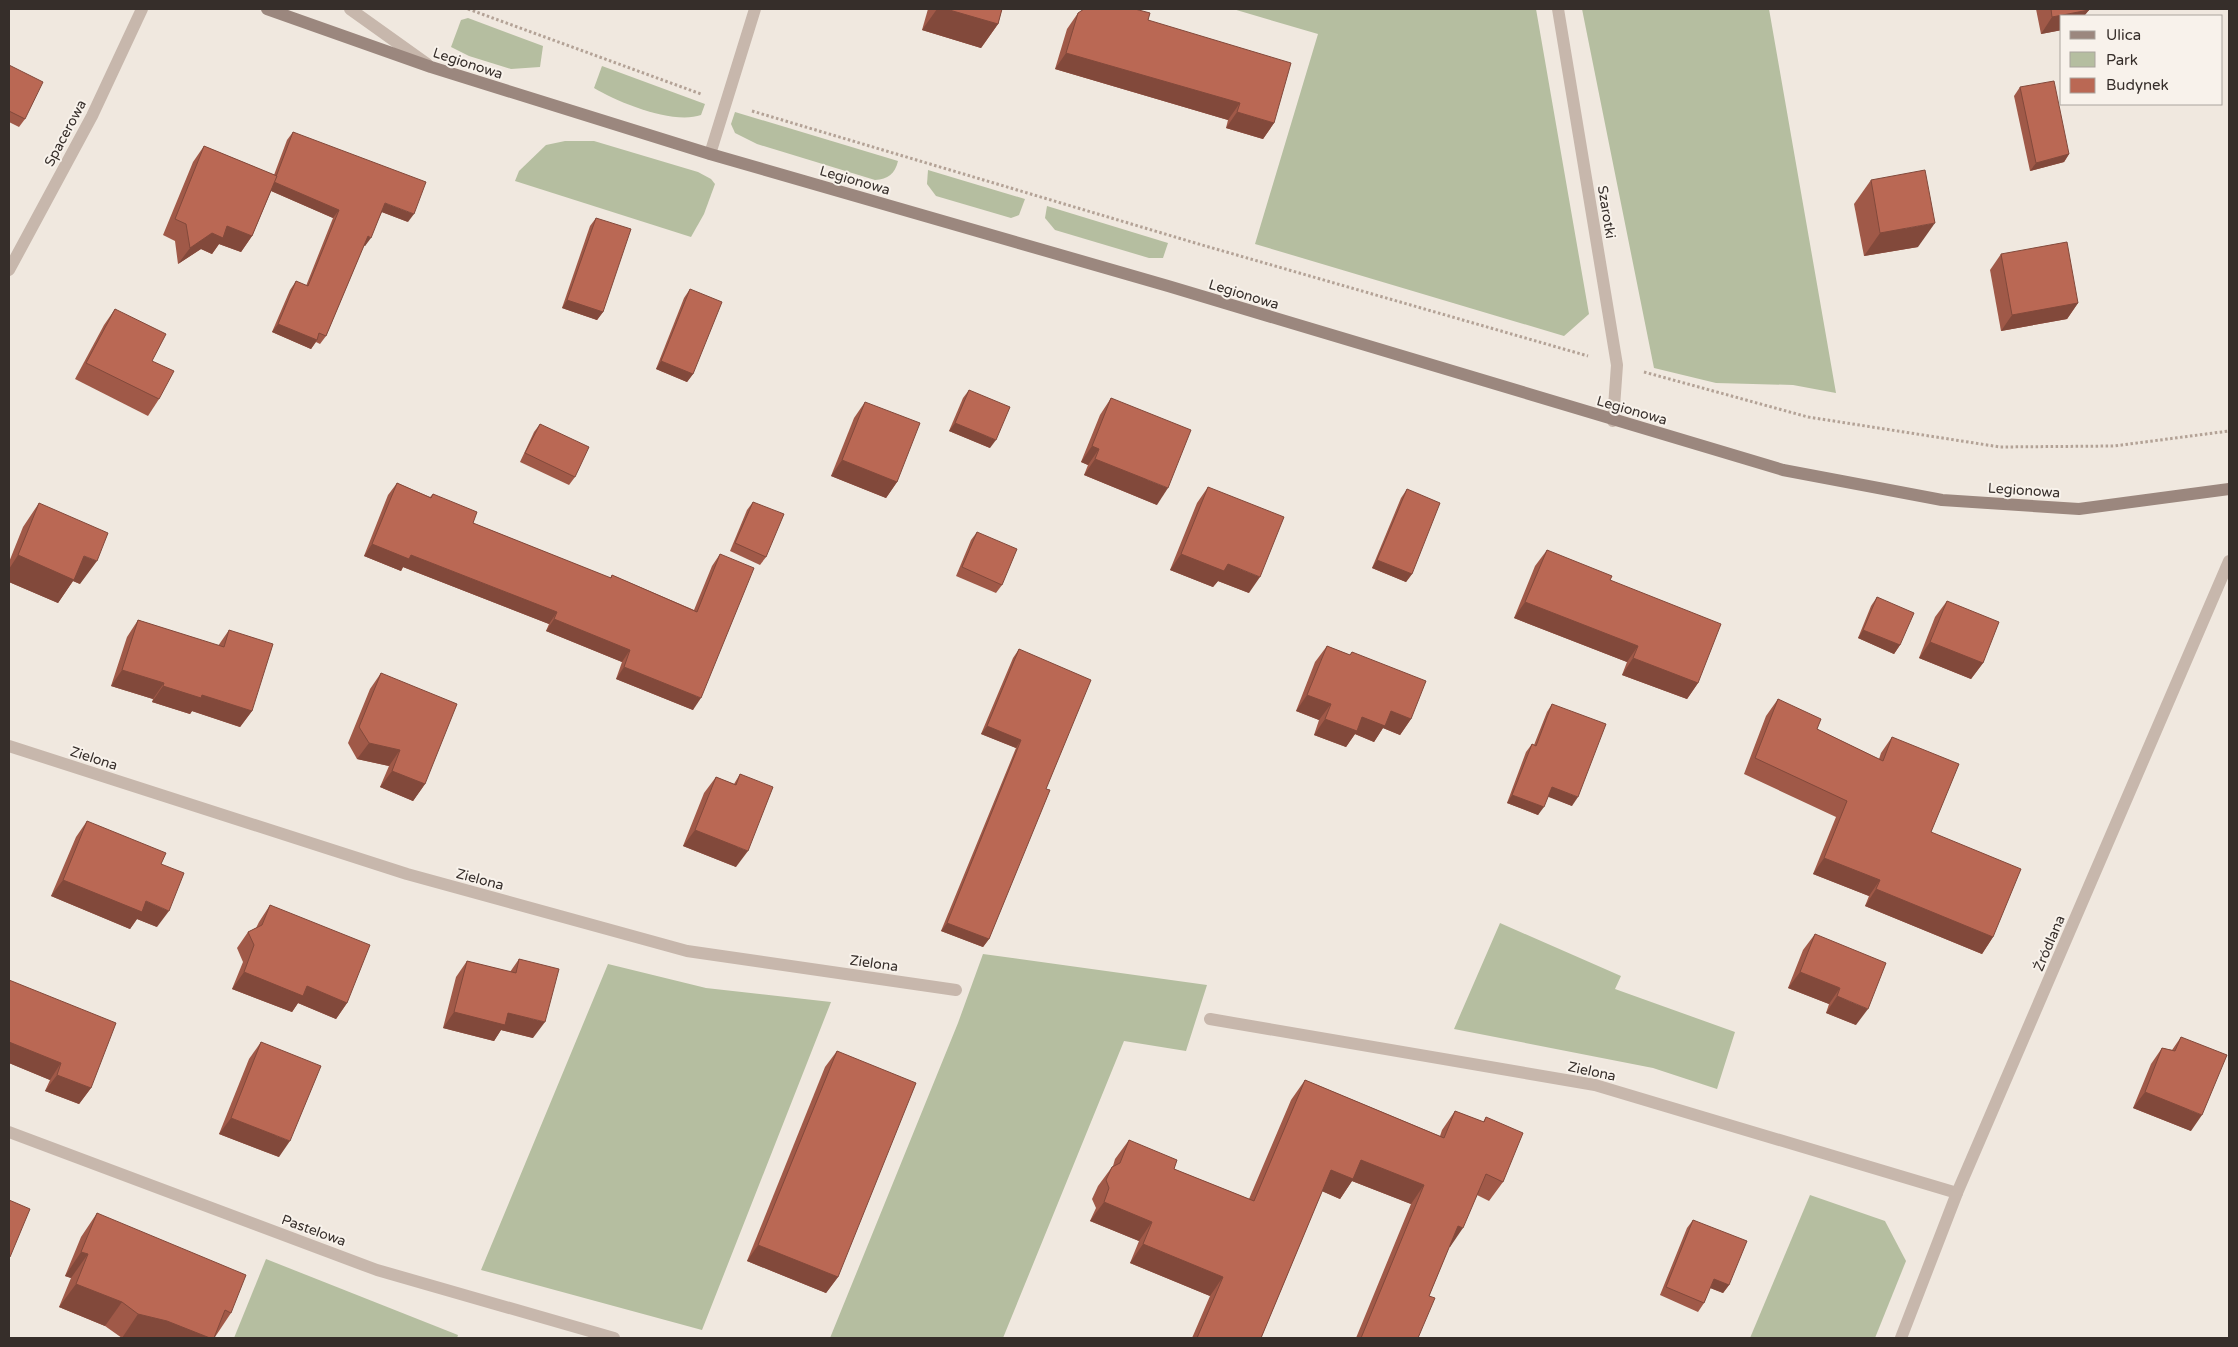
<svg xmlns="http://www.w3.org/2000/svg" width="2238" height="1347" font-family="'Varela Round',sans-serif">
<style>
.green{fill:#b5bea0}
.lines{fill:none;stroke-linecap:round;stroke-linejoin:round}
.path{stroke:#b3a296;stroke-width:3;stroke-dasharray:2.5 2.5;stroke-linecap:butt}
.service{stroke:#c7b7ac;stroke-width:12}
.minor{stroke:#c7b7ac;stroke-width:12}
.secondary{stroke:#9b877e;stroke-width:12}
.wall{fill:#a05948}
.shaded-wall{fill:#82493b}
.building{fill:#ba6854;stroke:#82493b}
.labels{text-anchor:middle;stroke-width:4;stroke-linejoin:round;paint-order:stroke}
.street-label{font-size:14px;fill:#362e2a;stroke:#f8f2eb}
</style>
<rect width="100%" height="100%" fill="#f0e8df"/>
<!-- green -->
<g class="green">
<polygon points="1233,9 1536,9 1589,314 1564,336 1255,244 1318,34"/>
<polygon points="1582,9 1769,9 1836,393 1793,385 1716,383 1654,368"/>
<polygon points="468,18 543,46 540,67 511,69 469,56 451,47 461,20"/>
<path d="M602 66 705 104 701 115C673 125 617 102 594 88Z"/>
<path d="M735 112 898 161C895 174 888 179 875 180L757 144 735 133 731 124Z"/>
<polygon points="565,141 594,141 698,172 711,179 715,184 704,214 691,237 515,181 519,171 546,145"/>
<polygon points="928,170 1025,199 1019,215 1011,218 936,196 927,184"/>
<polygon points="1047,206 1168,243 1163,258 1149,258 1055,230 1045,218"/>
<polygon points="1500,923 1621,976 1615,989 1735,1032 1717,1089 1653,1068 1454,1029"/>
<polygon points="983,954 1207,985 1186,1051 1124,1041 1003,1338 830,1338 958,1023"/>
<polygon points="608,964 706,988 831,1002 702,1330 481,1270"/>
<polygon points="1810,1195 1885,1221 1906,1261 1875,1338 1750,1338"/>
<polygon points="266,1259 458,1335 457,1338 234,1338"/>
</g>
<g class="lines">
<!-- path -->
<g class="path">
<polyline points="468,9 701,94"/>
<polyline points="752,111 1202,245 1588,356"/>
<polyline points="1644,372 1808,417 2000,447 2114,446 2229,431"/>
</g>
<!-- service -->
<g class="service">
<polyline points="350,9 427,64"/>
<polyline points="710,154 755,9"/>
</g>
<!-- minor -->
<g class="minor">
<polyline points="1558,9 1617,365 1613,421"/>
<polyline points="9,270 92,116 142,9"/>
<polyline points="9,746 407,874 687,951 956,990"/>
<polyline points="1210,1019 1595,1085 1957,1193"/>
<polyline points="9,1132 377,1270 614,1338"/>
<polyline points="1901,1338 1957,1193 2229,561"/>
</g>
<!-- secondary -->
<polyline class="secondary" points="267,9 431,67 710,154 1168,286 1783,470 1942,500 2079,509 2229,489"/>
</g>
<!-- wall -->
<g class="wall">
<polygon points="928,9 1002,9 998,24 981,48 922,30"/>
<polygon points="2036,9 2088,9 2089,10 2084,16 2062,16 2062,30 2041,34"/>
<polygon points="1078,13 1148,20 1274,123 1263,139 1226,128 1228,120 1055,69 1067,29"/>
<polygon points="9,65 25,119 19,127 9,122"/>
<polygon points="2020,87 2069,154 2064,162 2030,171 2014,96"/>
<polygon points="293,132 408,222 382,212 365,246 364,245 326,336 320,344 316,342 311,349 272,332 290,290 296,281 306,286 333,218 271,191 252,236 241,252 219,244 212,254 201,249 178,264 175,241 163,235 193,162 204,146 274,175 287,140"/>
<polygon points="1871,180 1918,247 1864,256 1854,204"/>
<polygon points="596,218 603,312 597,320 562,308 590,226"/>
<polygon points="2001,254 2078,303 2067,319 2001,331 1990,270"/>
<polygon points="690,289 693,374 687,382 656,369 684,298"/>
<polygon points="115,309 152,361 159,399 148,416 75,379 104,325"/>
<polygon points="969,390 990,448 949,431 963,398"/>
<polygon points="1111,398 1157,505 1084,475 1088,465 1081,462 1100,415"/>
<polygon points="865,402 897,482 886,498 831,476 854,418"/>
<polygon points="540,424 575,477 569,485 520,462 534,432"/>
<polygon points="397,483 430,497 433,494 473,523 610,578 612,575 694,610 712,566 720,554 693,710 616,679 622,662 546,631 549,624 403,567 401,571 364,556 388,495"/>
<polygon points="1208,487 1249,593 1218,581 1213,587 1170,570 1197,503"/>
<polygon points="1407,489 1412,574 1406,582 1372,568 1401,498"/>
<polygon points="753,502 766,557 760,565 730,551 747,510"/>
<polygon points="39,503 80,584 73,581 58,603 9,582 9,562 23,527"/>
<polygon points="977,532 1002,585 996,593 956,576 971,540"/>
<polygon points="1547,550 1698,683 1687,699 1622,675 1627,662 1514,618 1535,566"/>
<polygon points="1877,597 1900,645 1894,654 1858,638 1871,606"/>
<polygon points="1947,601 1983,663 1971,679 1919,658 1935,617"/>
<polygon points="138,620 218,646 229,630 252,711 240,727 192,711 190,714 152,702 153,699 111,686 127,637"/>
<polygon points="1327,646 1350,655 1352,652 1411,719 1400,735 1383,728 1374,742 1355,734 1346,747 1314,735 1319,720 1296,711 1315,662"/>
<polygon points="1019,649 1046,789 989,939 983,947 941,931 1016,748 981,734 1013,658"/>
<polygon points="381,673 425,784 413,801 380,787 389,766 357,759 348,743 370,689"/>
<polygon points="1778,699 1817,729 1879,759 1881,753 1892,737 1931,832 1993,937 1982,954 1865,906 1869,896 1813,874 1836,817 1744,774 1766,716"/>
<polygon points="1552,704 1572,806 1548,796 1538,815 1507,803 1526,752 1532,744 1534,745 1547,712"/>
<polygon points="740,774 736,867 683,846 704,793 716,777 734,784"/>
<polygon points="87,821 157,927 137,919 130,929 51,896 76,837"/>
<polygon points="270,905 347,1003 336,1019 298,1003 292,1012 232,989 243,962 237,948 248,932 256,928 259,922"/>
<polygon points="1815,934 1856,1025 1826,1013 1829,1004 1788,988 1803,950"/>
<polygon points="519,959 533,1038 501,1030 494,1041 443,1028 456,977 467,961 510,972"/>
<polygon points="9,980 91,1088 79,1104 45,1091 50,1080 9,1063"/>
<polygon points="2181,1037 2191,1131 2133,1108 2151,1064 2162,1048 2172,1050"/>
<polygon points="261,1042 279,1157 219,1134 249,1059"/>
<polygon points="837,1051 838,1277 826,1293 747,1261 825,1067"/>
<polygon points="1305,1080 1440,1136 1442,1130 1455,1111 1483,1122 1486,1117 1503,1182 1489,1201 1477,1195 1450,1247 1449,1247 1429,1296 1418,1338 1356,1338 1411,1204 1352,1181 1340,1199 1322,1191 1261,1338 1192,1338 1210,1296 1130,1263 1139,1241 1090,1221 1096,1208 1092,1199 1098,1186 1112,1167 1113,1166 1115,1159 1129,1140 1174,1169 1249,1199 1291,1100"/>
<polygon points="97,1213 231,1313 215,1337 210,1338 122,1338 105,1326 59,1307 71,1278 65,1276 81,1237"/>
<polygon points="1693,1220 1729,1285 1723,1293 1710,1288 1704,1303 1698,1312 1660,1295 1687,1228"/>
</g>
<!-- shaded-wall -->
<g class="shaded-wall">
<polygon points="937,9 946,9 998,24 981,48 922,30"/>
<polygon points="2089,10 2084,16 2062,16 2062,30 2041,34 2052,17"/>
<polygon points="1066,53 1240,103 1228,120 1055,69"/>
<polygon points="1237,112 1274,123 1263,139 1226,128"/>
<polygon points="2069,154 2064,162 2030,171 2036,163"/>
<polygon points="274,182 339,210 333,218 269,190"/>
<polygon points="385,203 414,214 408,222 379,211"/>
<polygon points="1935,223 1918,247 1864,256 1880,233"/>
<polygon points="227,226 252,236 241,252 219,244 212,254 201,249 178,264 190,248 212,233"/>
<polygon points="368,236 371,238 365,246 362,244"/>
<polygon points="567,300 603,312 597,320 562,308"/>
<polygon points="2078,303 2067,319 2001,331 2012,315"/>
<polygon points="278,324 317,340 311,349 272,332"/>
<polygon points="661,361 693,374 687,382 656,369"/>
<polygon points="955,423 996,440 990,448 949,431"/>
<polygon points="1092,446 1099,449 1088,465 1081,462"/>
<polygon points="1095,459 1168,488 1157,505 1084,475"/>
<polygon points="842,460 897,482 886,498 831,476"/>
<polygon points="372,544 411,555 557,612 549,624 403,567 401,571 364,556"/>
<polygon points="1181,554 1228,564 1260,577 1249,593 1218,581 1213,587 1170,570"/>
<polygon points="18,555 84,556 97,561 80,584 73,581 58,603 9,582 9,569"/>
<polygon points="1377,560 1412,574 1406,582 1372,568"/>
<polygon points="1525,602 1638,646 1627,662 1514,618"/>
<polygon points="554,619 630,650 622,662 546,631"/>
<polygon points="1863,630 1900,645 1894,654 1858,638"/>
<polygon points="1930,642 1983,663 1971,679 1919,658"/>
<polygon points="1633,658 1698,683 1687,699 1622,675"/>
<polygon points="624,667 701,698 693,710 616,679"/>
<polygon points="122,670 164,683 153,699 111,686"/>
<polygon points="163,686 202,695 252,711 240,727 192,711 190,714 152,702"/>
<polygon points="1307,695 1331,704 1319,720 1296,711"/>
<polygon points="1391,711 1411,719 1400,735 1383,728 1374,742 1355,734 1346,747 1314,735 1325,719 1362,717"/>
<polygon points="987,726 1021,740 1016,748 981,734"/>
<polygon points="369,743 400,750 389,766 357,759"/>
<polygon points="392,771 425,784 413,801 380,787"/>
<polygon points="1552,787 1578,797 1572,806 1546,796"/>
<polygon points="1512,795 1544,807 1538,815 1507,803"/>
<polygon points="695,830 748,851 736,867 683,846"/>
<polygon points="1824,858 1880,880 1869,896 1813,874"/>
<polygon points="63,880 146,901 169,911 157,927 137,919 130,929 51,896"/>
<polygon points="1876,889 1993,937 1982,954 1865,906"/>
<polygon points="947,923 989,939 983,947 941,931"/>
<polygon points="244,972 307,986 347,1003 336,1019 298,1003 292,1012 232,989"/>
<polygon points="1800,972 1840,988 1829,1004 1788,988"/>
<polygon points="1837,996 1868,1009 1856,1025 1826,1013"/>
<polygon points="454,1012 508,1013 545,1022 533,1038 501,1030 494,1041 443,1028"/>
<polygon points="9,1042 61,1063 50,1080 9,1063"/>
<polygon points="57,1075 91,1088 79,1104 45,1091"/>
<polygon points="2145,1092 2202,1115 2191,1131 2133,1108"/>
<polygon points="231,1118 290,1141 279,1157 219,1134"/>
<polygon points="1361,1160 1424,1185 1411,1204 1352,1181 1340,1199 1317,1189 1331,1170"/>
<polygon points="1104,1202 1152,1222 1139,1241 1090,1221"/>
<polygon points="1458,1226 1463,1228 1450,1247 1444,1245"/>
<polygon points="1143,1244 1223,1277 1210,1296 1130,1263"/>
<polygon points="758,1245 838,1277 826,1293 747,1261"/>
<polygon points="81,1252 88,1254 71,1278 65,1276"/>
<polygon points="1714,1279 1729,1285 1723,1293 1708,1287"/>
<polygon points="76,1284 122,1302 105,1326 59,1307"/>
<polygon points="138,1314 167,1321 210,1338 122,1338"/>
</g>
<!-- building -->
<g class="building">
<polygon points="946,9 1002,9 998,24"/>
<polygon points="1084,9 1135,9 1150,13 1148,20 1291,63 1274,123 1237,112 1240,103 1066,53 1078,13"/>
<polygon points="2051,9 2088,9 2089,10 2052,17"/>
<polygon points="9,65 43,82 25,119 9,111"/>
<polygon points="2054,81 2069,154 2036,163 2020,87"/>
<polygon points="293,132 426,182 414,214 385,203 371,238 368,236 326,336 319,333 317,340 278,324 296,281 308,286 339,210 274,182"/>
<polygon points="204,146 277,176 252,236 227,226 223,238 212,233 190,248 186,224 175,219"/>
<polygon points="1925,170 1935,223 1880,233 1871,180"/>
<polygon points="596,218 631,229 603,312 567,300"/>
<polygon points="2067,242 2078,303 2012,315 2001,254"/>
<polygon points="690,289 722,302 693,374 661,361"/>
<polygon points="115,309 166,334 152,361 174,371 159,399 86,363"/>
<polygon points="969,390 1010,407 996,440 955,423"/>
<polygon points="1111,398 1191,430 1168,488 1095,459 1099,449 1092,446"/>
<polygon points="865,402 920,423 897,482 842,460"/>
<polygon points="540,424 589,447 575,477 525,453"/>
<polygon points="397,483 431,498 433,494 477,512 473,523 611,578 612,575 697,612 720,554 754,568 701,698 624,667 630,650 554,619 557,612 411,555 409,559 372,544"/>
<polygon points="1208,487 1284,517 1260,577 1228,564 1224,571 1181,554"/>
<polygon points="1407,489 1440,503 1412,574 1377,560"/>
<polygon points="753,502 784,514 766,557 735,543"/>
<polygon points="39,503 108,533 97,561 84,556 74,580 18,555"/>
<polygon points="977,532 1017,549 1002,585 962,567"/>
<polygon points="1547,550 1612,576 1610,580 1721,624 1698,683 1633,658 1638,646 1525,602"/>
<polygon points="1877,597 1914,613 1900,645 1863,630"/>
<polygon points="1947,601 1999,622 1983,663 1930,642"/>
<polygon points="138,620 224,647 229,630 273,644 252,711 202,695 201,698 163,686 164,683 122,670"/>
<polygon points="1327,646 1350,655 1352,652 1426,681 1411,719 1391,711 1385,726 1362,717 1357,731 1325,719 1331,704 1307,695"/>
<polygon points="1019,649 1091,680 1046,789 1050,790 989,939 947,923 1021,740 987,726"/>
<polygon points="381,673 457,704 425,784 392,771 400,750 369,743 359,727"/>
<polygon points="1778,699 1821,719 1817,729 1883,761 1892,737 1959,764 1931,832 2021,869 1993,937 1876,889 1880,880 1824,858 1847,801 1755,758"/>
<polygon points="1552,704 1606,724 1578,797 1552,787 1544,807 1512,795 1532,744 1536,746"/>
<polygon points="740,774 773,787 748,851 695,830 716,777 736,785"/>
<polygon points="87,821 166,853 161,864 184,873 169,911 146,901 142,912 63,880"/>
<polygon points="270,905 370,945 347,1003 307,986 303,996 244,972 254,945 248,932 262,925"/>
<polygon points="1815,934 1886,963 1868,1009 1837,996 1840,988 1800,972"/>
<polygon points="519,959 559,969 545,1022 508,1013 505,1025 454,1012 467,961 516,973"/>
<polygon points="9,980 116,1023 91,1088 57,1075 61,1063 9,1042"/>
<polygon points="2181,1037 2227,1055 2202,1115 2145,1092 2162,1048 2175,1051"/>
<polygon points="261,1042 321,1066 290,1141 231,1118"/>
<polygon points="837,1051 916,1083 838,1277 758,1245"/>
<polygon points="1305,1080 1444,1138 1455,1111 1484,1122 1486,1117 1523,1133 1503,1182 1486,1174 1463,1228 1458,1226 1429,1296 1435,1298 1418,1338 1361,1338 1424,1185 1361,1160 1353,1179 1331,1170 1261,1338 1197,1338 1223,1277 1143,1244 1152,1222 1104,1202 1109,1188 1106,1180 1112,1167 1120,1163 1129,1140 1177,1160 1174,1169 1254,1201"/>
<polygon points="9,1200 30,1209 10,1257 9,1257"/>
<polygon points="97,1213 246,1275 231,1313 225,1310 214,1338 210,1338 167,1321 138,1314 122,1302 76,1284 88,1254 81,1252"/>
<polygon points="1693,1220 1747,1241 1729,1285 1714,1279 1704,1303 1666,1287"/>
</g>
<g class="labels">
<!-- street labels -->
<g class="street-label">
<text transform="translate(468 63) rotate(18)" y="5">Legionowa</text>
<text transform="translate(65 133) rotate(-62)" y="5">Spacerowa</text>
<text transform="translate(855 180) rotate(16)" y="5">Legionowa</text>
<text transform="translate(1607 212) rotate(81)" y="5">Szarotki</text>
<text transform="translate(1244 294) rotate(17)" y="5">Legionowa</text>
<text transform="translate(1632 410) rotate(16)" y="5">Legionowa</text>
<text transform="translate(2024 490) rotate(4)" y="5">Legionowa</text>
<text transform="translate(94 758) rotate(18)" y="5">Zielona</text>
<text transform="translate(480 879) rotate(15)" y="5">Zielona</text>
<text transform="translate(2049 943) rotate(-67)" y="5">Źródlana</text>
<text transform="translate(874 963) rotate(8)" y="5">Zielona</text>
<text transform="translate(1592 1071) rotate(12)" y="5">Zielona</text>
<text transform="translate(314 1230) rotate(20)" y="5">Pastelowa</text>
</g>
</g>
<!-- border -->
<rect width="2238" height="1347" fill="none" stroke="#362e2a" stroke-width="20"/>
<!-- legend -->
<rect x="2060" y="15" width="162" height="90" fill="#f8f2eb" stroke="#aaa49e"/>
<rect x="2070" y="31" width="25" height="8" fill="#9b877e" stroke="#aaa49e"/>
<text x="2106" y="40" font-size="15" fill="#362e2a">Ulica</text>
<rect x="2070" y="52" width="25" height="15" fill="#b5bea0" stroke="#aaa49e"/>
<text x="2106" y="65" font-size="15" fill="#362e2a">Park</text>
<rect x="2070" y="78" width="25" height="15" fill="#ba6854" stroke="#aaa49e"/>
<text x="2106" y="90" font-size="15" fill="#362e2a">Budynek</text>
</svg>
